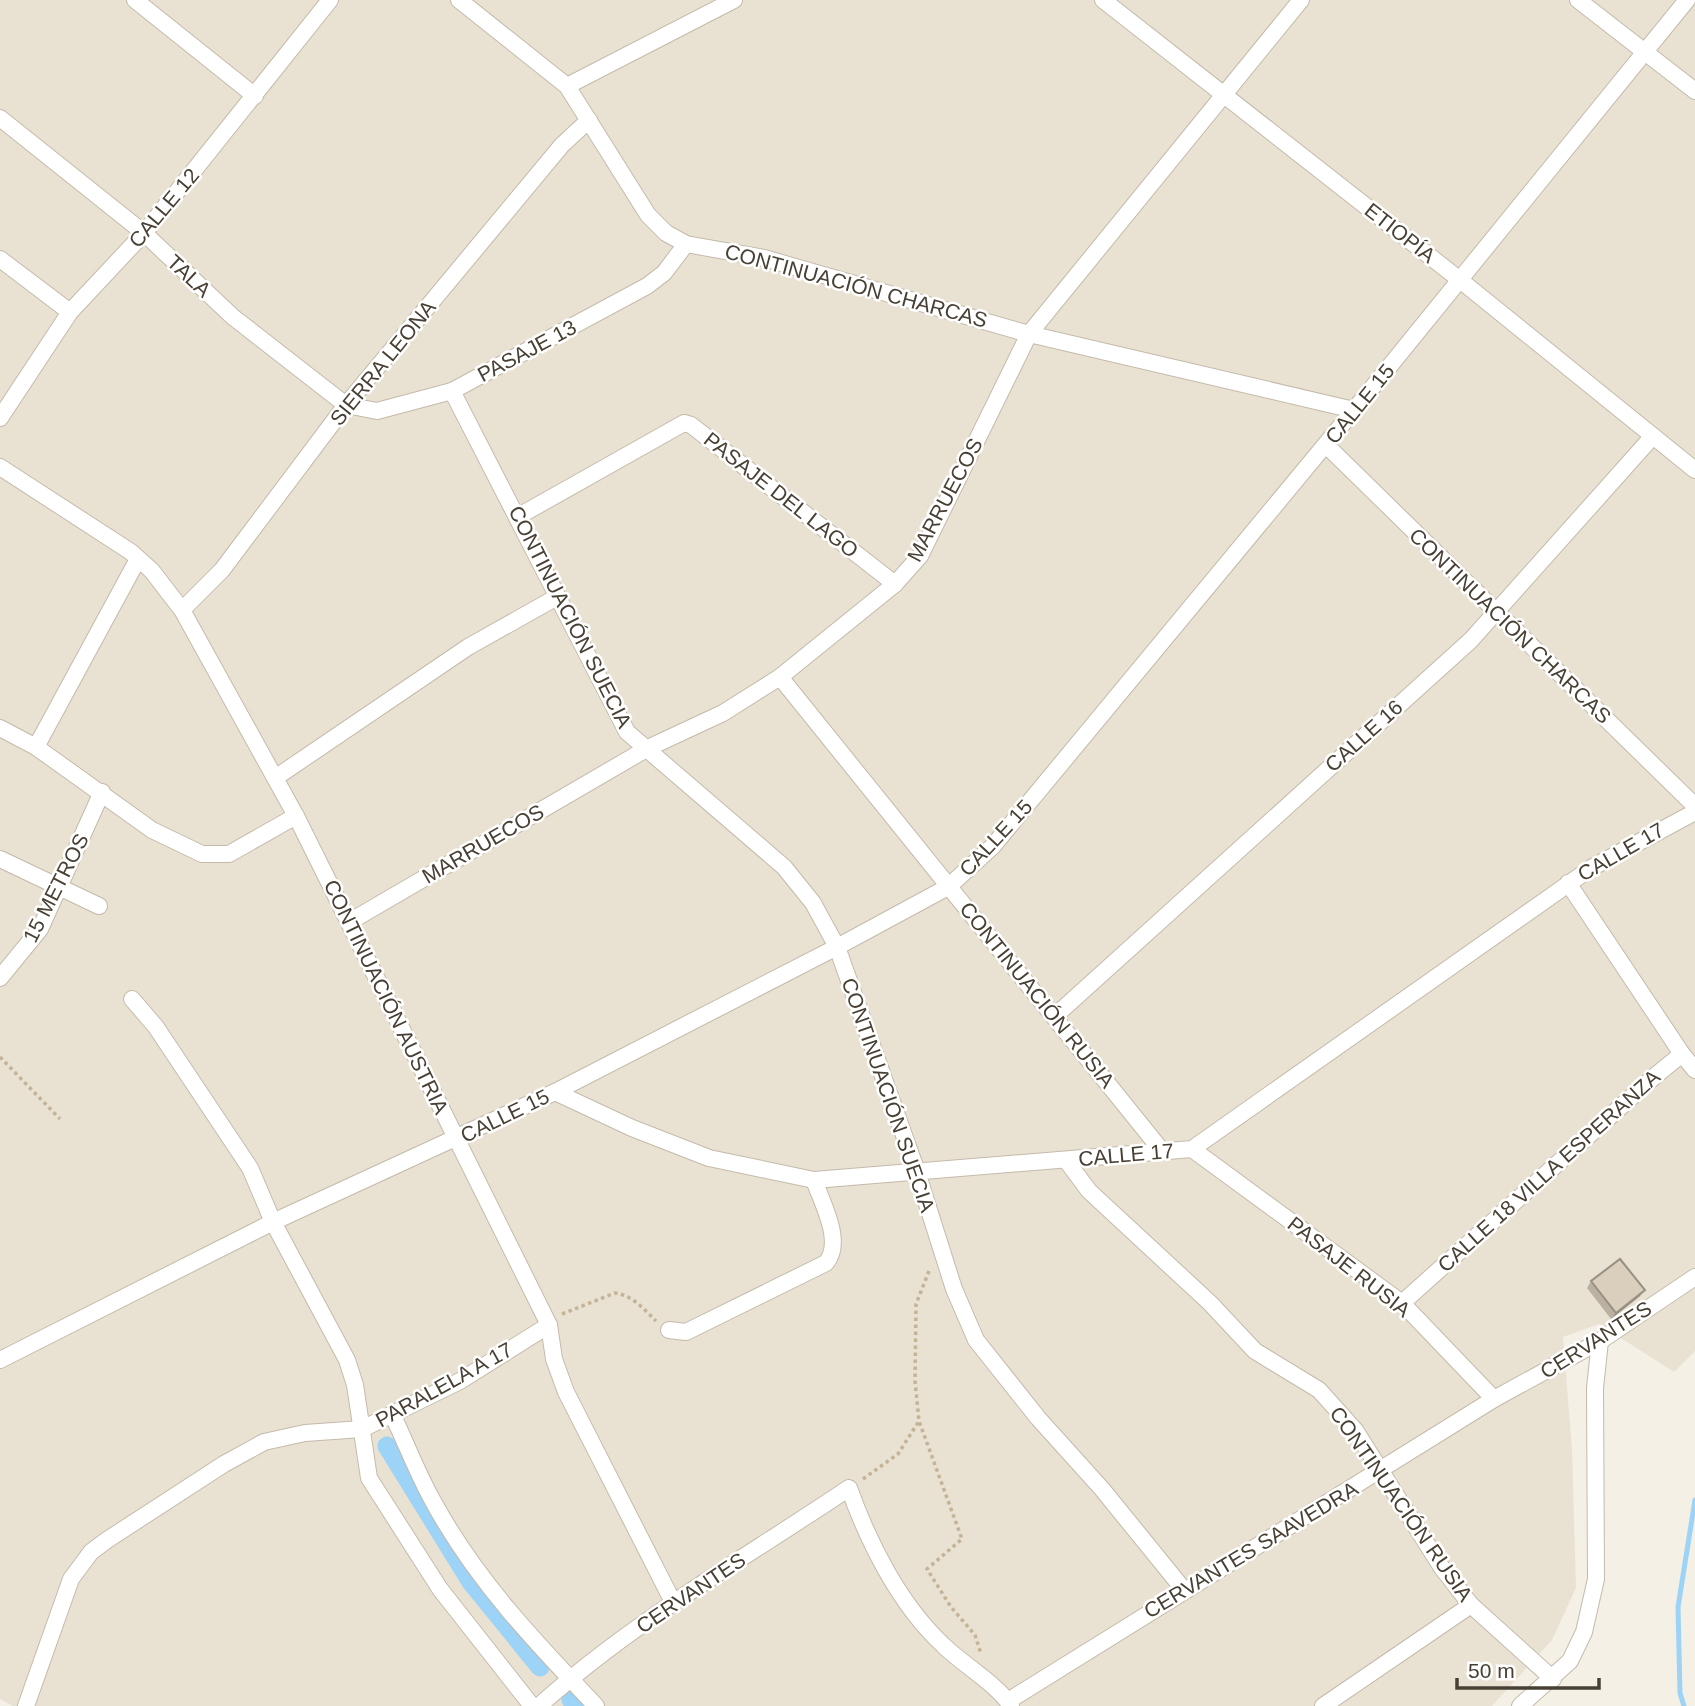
<svg xmlns="http://www.w3.org/2000/svg" width="1695" height="1706" font-family="Arial,sans-serif">
<style>
.residential{fill:#e9e2d3}
.lines{fill:none;stroke-linecap:round;stroke-linejoin:round}
.stream{stroke:#9cd3f7;stroke-width:5}
.canal{stroke:#9cd3f7;stroke-width:19}
.street-casing{stroke:#c4baaa;stroke-width:18}
.path{stroke:#c4b397;stroke-width:3.5;stroke-dasharray:3.5 3.5;stroke-linecap:butt}
.street{stroke:#fff;stroke-width:16}
.wall{fill:#bbb1a3}
.shaded-wall{fill:#999084}
.building{fill:#dacebd;stroke:#999084;stroke-width:2}
.labels{text-anchor:middle;stroke-width:5;stroke-linejoin:round;paint-order:stroke}
.street-label{font-size:21px;fill:#484034;stroke:#fff}
</style>
<rect width="100%" height="100%" fill="#f4f0e6"/>
<!-- residential -->
<polygon class="residential" points="0,0 1695,0 1695,1351 1674,1372 1599,1324 1563,1337 1572,1449 1576,1588 1552,1640 1492,1706 13,1706 0,1699"/>
<g class="lines">
<!-- stream -->
<polyline class="stream" points="1684,1706 1680,1693 1678,1607 1695,1500"/>
<!-- canal -->
<g class="canal">
<polyline points="387,1446 471,1582 540,1667"/>
<polyline points="571,1700 576,1706"/>
</g>
<defs>
<g id="street">
<polyline points="135,0 255,96"/>
<polyline points="459,0 567,86 648,215 666,233 686,244 764,258 1029,334 1354,410"/>
<polyline points="1103,0 1460,280 1695,470"/>
<polyline points="1578,0 1695,91"/>
<polyline points="567,86 734,0"/>
<polyline points="0,118 144,233 233,317 346,405 377,411 452,391 647,286 664,273 686,244"/>
<polyline points="0,259 70,312"/>
<polyline points="452,391 627,732 784,867 813,903 837,947 916,1169 954,1289 976,1340 1038,1418 1102,1489 1184,1590"/>
<polyline points="0,418 70,312 144,233 330,0"/>
<polyline points="1326,445 1695,806"/>
<polyline points="0,467 131,552 152,571 182,610 296,816 549,1325 554,1359 566,1392 673,1602"/>
<polyline points="517,517 684,423 691,425 895,584"/>
<polyline points="182,610 222,570 346,405 562,145 589,120"/>
<polyline points="780,677 1162,1151"/>
<polyline points="0,728 36,747 152,830 202,854 229,854 296,816"/>
<polyline points="36,747 138,559"/>
<polyline points="275,778 468,647 557,597"/>
<polyline points="0,859 99,906"/>
<polyline points="1568,883 1682,1054"/>
<polyline points="349,922 648,748 723,713 780,677 895,584 920,556 1029,334 1301,0"/>
<polyline points="0,978 40,929 102,792"/>
<polyline points="132,999 156,1027 250,1168 273,1222 347,1360 355,1385 369,1478 440,1589 532,1706"/>
<polyline points="1055,1016 1471,640 1653,436"/>
<polyline points="555,1092 632,1128 709,1158 814,1180 1192,1149 1591,868 1695,812"/>
<polyline points="1192,1149 1402,1303 1494,1399"/>
<polyline points="1066,1160 1089,1191 1210,1303 1255,1351 1319,1390 1355,1430 1442,1568 1471,1605 1553,1679"/>
<polyline points="1402,1303 1655,1076 1682,1054 1695,1070"/>
<path d="M669 1330 686 1332 826 1263C844 1242 822 1203 814 1180"/>
<polyline points="0,1360 273,1222 555,1092 837,947 948,887 993,846 1354,410 1687,0"/>
<path d="M393 1416C407 1445 418 1475 434 1503 476 1580 536 1643 596 1706"/>
<polyline points="1008,1701 1494,1399 1600,1341 1695,1277"/>
<polyline points="26,1706 71,1579 91,1552 107,1540 224,1464 264,1442 305,1433 362,1429 460,1381 549,1325"/>
<path d="M539 1706C633 1621 744 1559 849 1488 869 1544 900 1605 943 1645 962 1664 997 1684 1011 1706"/>
<polyline points="1323,1706 1471,1605"/>
<polyline points="1520,1706 1570,1661 1584,1632 1596,1579 1595,1388 1600,1341"/>
</g>
</defs>
<!-- street casing -->
<use href="#street" class="street-casing"/>
<!-- path -->
<g class="path">
<polyline points="0,1057 60,1119"/>
<polyline points="929,1271 916,1304 915,1381 919,1421 962,1539 927,1569 951,1607 975,1635 981,1654"/>
<path d="M562 1314 615 1293C632 1295 644 1309 656 1321"/>
<polyline points="863,1479 898,1454 919,1421"/>
</g>
<!-- street -->
<use href="#street" class="street"/>
</g>
<!-- wall -->
<polygon class="wall" points="1591,1281 1640,1296 1611,1319 1587,1288"/>
<!-- shaded-wall -->
<polygon class="shaded-wall" points="1645,1290 1640,1296 1611,1319 1616,1313"/>
<!-- building -->
<polygon class="building" points="1620,1259 1645,1290 1616,1313 1591,1281"/>
<g class="labels">
<!-- street labels -->
<g class="street-label">
<text transform="translate(164 208) rotate(-50)" y="7">CALLE 12</text>
<text transform="translate(1400 233) rotate(38)" y="7">ETIOPÍA</text>
<text transform="translate(189 276) rotate(43)" y="7">TALA</text>
<text transform="translate(856 286) rotate(15)" y="7">CONTINUACIÓN CHARCAS</text>
<text transform="translate(527 351) rotate(-28)" y="7">PASAJE 13</text>
<text transform="translate(383 363) rotate(-51)" y="7">SIERRA LEONA</text>
<text transform="translate(1360 404) rotate(-51)" y="7">CALLE 15</text>
<text transform="translate(781 495) rotate(38)" y="7">PASAJE DEL LAGO</text>
<text transform="translate(945 500) rotate(-62)" y="7">MARRUECOS</text>
<text transform="translate(570 617) rotate(63)" y="7">CONTINUACIÓN SUECIA</text>
<text transform="translate(1510 626) rotate(44)" y="7">CONTINUACIÓN CHARCAS</text>
<text transform="translate(1364 736) rotate(-42)" y="7">CALLE 16</text>
<text transform="translate(996 838) rotate(-47)" y="7">CALLE 15</text>
<text transform="translate(483 844) rotate(-30)" y="7">MARRUECOS</text>
<text transform="translate(1621 852) rotate(-30)" y="7">CALLE 17</text>
<text transform="translate(56 888) rotate(-63)" y="7">15 METROS</text>
<text transform="translate(1037 995) rotate(51)" y="7">CONTINUACIÓN RUSIA</text>
<text transform="translate(386 997) rotate(64)" y="7">CONTINUACIÓN AUSTRIA</text>
<text transform="translate(888 1095) rotate(71)" y="7">CONTINUACIÓN SUECIA</text>
<text transform="translate(505 1116) rotate(-26)" y="7">CALLE 15</text>
<text transform="translate(1126 1155) rotate(-5)" y="7">CALLE 17</text>
<text transform="translate(1549 1171) rotate(-42)" y="7">CALLE 18 VILLA ESPERANZA</text>
<text transform="translate(1349 1267) rotate(38)" y="7">PASAJE RUSIA</text>
<text transform="translate(1596 1340) rotate(-32)" y="7">CERVANTES</text>
<text transform="translate(444 1385) rotate(-29)" y="7">PARALELA A 17</text>
<text transform="translate(1401 1504) rotate(55)" y="7">CONTINUACIÓN RUSIA</text>
<text transform="translate(1251 1550) rotate(-31)" y="7">CERVANTES SAAVEDRA</text>
<text transform="translate(691 1593) rotate(-34)" y="7">CERVANTES</text>
</g>
</g>
<!-- scale -->
<path d="M1457 1678v10h142v-10" fill="none" stroke="#484034" stroke-width="3.5"/>
<text x="1468" y="1678" font-size="21" fill="#484034" stroke="#ffffff" stroke-width="5" paint-order="stroke">50 m</text>
</svg>
